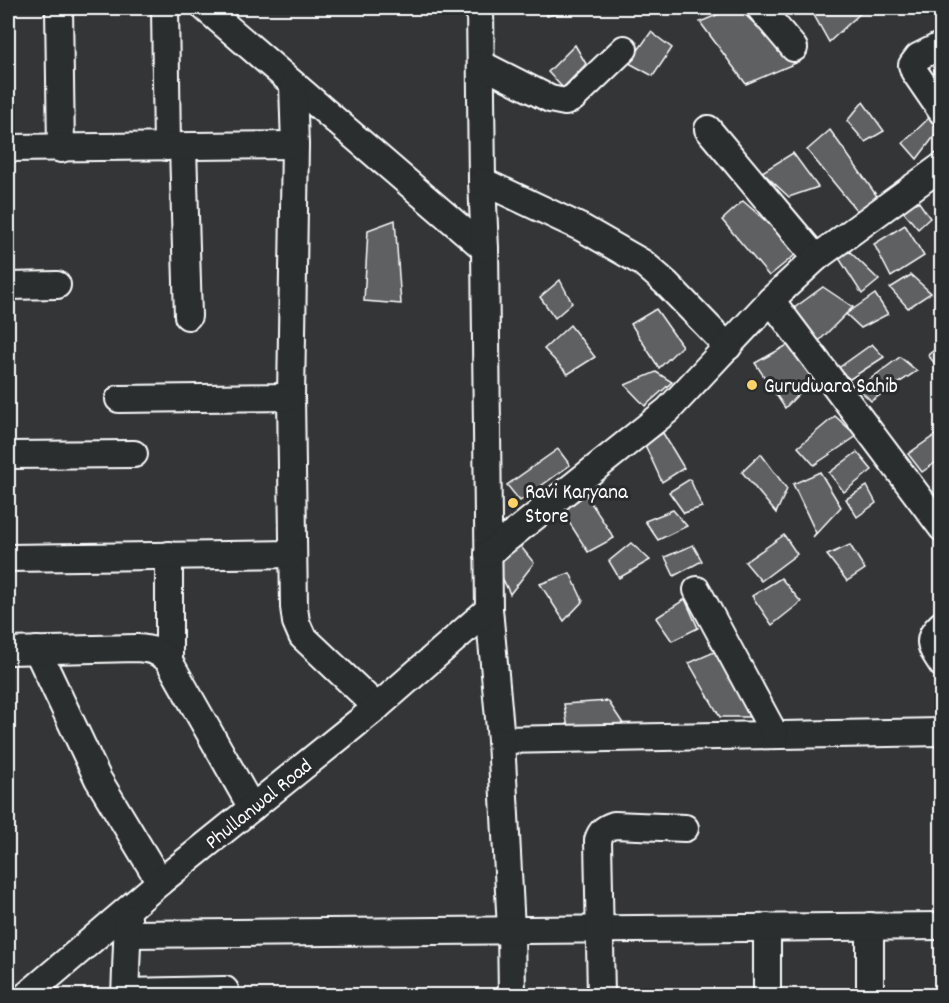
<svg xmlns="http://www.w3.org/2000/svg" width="949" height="1003" font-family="Dekko,sans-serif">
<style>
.building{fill:#5f6162;stroke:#fff;stroke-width:1.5}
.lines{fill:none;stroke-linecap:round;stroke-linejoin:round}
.minor-casing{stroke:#fff;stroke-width:30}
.minor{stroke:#2a2d2e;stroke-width:26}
.poi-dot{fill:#ffd166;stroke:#2a2d2e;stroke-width:2}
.labels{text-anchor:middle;stroke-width:6;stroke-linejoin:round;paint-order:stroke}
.poi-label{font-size:21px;fill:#fff;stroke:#2a2d2e;text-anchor:start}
.street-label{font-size:21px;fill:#fff;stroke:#2a2d2e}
</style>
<rect width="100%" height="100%" fill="#333536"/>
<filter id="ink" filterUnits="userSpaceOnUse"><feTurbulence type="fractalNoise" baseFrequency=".0167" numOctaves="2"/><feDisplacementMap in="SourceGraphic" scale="12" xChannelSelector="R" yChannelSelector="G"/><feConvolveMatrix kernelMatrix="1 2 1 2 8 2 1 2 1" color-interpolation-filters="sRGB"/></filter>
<g filter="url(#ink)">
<!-- building -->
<g class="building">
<polygon points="544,8 578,8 547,16"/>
<polygon points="733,8 738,8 796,63 746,84 700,22"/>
<polygon points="810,8 864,8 865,9 829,42"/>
<polygon points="651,32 672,48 653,76 629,63"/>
<polygon points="575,45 586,64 563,88 548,72"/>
<polygon points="863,102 884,131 865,142 847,121"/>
<polygon points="929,118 939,130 917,159 903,143"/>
<polygon points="830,130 879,199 857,211 807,150"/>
<polygon points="793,153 818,187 789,197 762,172"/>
<polygon points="916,198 930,218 918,229 901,209"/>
<polygon points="743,201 800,251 769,276 722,220"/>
<polygon points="395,220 401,304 364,301 368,230"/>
<polygon points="905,225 924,256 891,277 874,244"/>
<polygon points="850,252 879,280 862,294 837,255"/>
<polygon points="911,275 931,293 908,308 890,288"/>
<polygon points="560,280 572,303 555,318 540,297"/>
<polygon points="823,287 853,307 818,342 790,311"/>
<polygon points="875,294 888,314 861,328 846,314"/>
<polygon points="656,309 682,346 659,368 631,324"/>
<polygon points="570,325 595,357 568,374 544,349"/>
<polygon points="793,342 816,376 785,408 755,363"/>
<polygon points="872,344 884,357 850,379 837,369"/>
<polygon points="942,344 942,373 928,355"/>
<polygon points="900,357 917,371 871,401 858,388"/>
<polygon points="656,372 672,382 645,406 625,385"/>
<polygon points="835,416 857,436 814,465 798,447"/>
<polygon points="663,433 684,468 662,482 645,445"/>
<polygon points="938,433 942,437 942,458 922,472 908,454"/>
<polygon points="558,449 570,465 520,501 507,485"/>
<polygon points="857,452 872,470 844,492 829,473"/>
<polygon points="761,454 787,489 776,513 742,472"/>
<polygon points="820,472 841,507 813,537 816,533 793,484"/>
<polygon points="690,479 702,507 684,513 669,492"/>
<polygon points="867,486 876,503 857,517 846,499"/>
<polygon points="586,495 614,538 588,552 562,511"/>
<polygon points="673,510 687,526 658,540 645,521"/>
<polygon points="784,535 797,554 761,581 745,562"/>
<polygon points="518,543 534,563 510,594 493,558"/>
<polygon points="631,543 650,560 619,578 609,561"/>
<polygon points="693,545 702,561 674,576 665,557"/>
<polygon points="850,545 865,569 847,581 827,555"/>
<polygon points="570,573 583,601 564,621 540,584"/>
<polygon points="781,578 801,602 772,625 752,596"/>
<polygon points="685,599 698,628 672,641 656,618"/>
<polygon points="721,649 749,717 720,717 689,663"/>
<polygon points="608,701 626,728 568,728 564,704"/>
</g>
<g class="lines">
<defs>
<g id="minor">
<polyline points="59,8 61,149"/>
<polyline points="165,8 167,147"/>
<polyline points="205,8 485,249 489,609 501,740 942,732"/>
<polyline points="480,8 482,181 485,249"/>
<polyline points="760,8 794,48"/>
<polyline points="942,45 918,57 912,65 914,71 942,112"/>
<polyline points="481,64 550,99 565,102 573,98 624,49"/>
<polyline points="293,85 295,145 291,397 294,607 296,622 302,636 377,707"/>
<polyline points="708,129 816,258"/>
<polyline points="183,147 188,316"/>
<polyline points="8,148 295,145"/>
<polyline points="482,181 582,228 643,263 666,283 728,347"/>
<polyline points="8,286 57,285"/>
<polyline points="771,300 942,528"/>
<polyline points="119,399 291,397"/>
<polyline points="8,455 134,454"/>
<polyline points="488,554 668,410 771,300 816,258 942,166"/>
<polyline points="169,555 169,661"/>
<polyline points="8,558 292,554"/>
<polyline points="697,590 775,735"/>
<path d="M942 624C924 640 931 647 942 664"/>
<polyline points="37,650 98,779 160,882"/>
<path d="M8 651 137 648C151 649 159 651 169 661L252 808"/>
<polyline points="501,740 511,929 512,996"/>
<polyline points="870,926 870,996"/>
<polyline points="767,927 767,996"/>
<polyline points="128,934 942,926"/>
<polyline points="125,992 225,990"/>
<polyline points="26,996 160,882 377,707 489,609"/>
<polyline points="125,996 128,918"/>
<path d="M601 996 598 840C601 831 605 828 614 825L685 828"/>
</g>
</defs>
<!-- minor casing -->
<use href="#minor" class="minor-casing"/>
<!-- minor -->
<use href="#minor" class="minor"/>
</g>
</g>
<!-- markers -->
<g class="poi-dot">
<circle cx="752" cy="385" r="6"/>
<circle cx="513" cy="503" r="6"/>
</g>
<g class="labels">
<!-- poi labels -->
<g class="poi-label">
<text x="764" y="392">Gurudwara Sahib</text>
<text x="525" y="498">Ravi Karyana<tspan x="525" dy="24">Store</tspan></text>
</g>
<!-- street labels -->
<g class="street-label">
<text transform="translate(258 803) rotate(-39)" y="7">Phullanwal Road</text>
</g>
</g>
<!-- margin -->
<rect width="949" height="1003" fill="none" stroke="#2a2d2e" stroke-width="30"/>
<rect x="15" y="15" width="919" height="973" fill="none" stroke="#fff" stroke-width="2" filter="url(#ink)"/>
</svg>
